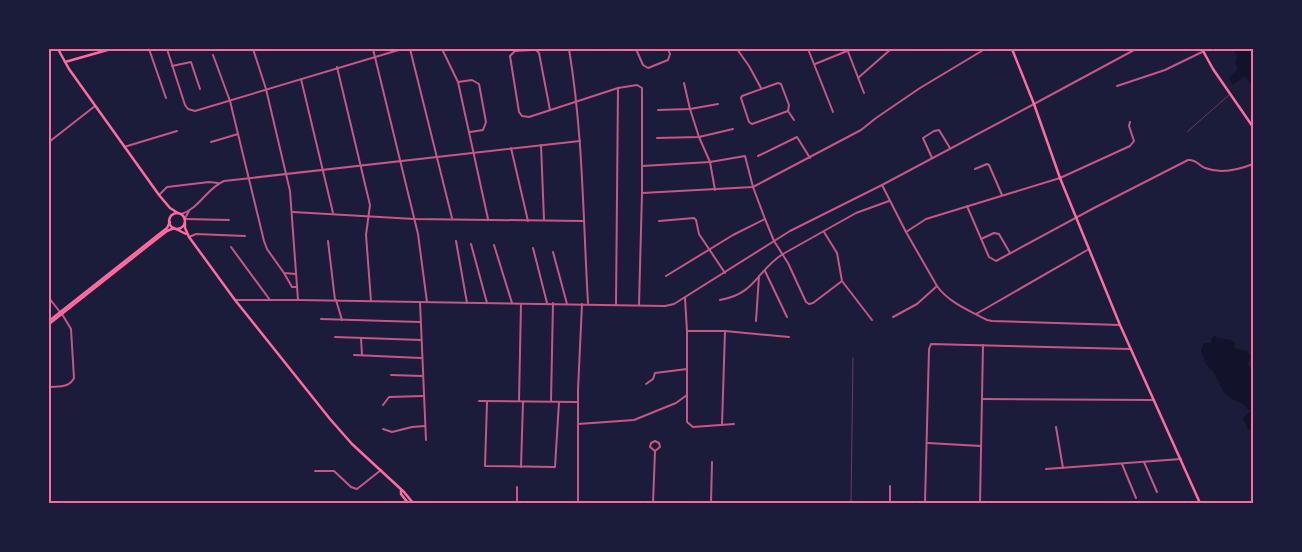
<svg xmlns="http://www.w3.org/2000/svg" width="1302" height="552" font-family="Lato,sans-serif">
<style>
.water{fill:#12122b}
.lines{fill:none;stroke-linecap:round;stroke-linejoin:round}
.service{stroke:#c65784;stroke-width:0.5}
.minor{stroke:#c65784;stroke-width:2}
.tertiary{stroke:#c65784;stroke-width:2}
.secondary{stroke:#ff6b9d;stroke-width:2.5}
.primary{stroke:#ff6b9d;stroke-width:2.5}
.trunk{stroke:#ff6b9d;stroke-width:2.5}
.neatline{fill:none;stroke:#ff6b9d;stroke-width:2}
</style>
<rect width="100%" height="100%" fill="#1b1b3a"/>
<!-- water -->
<g class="water">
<polygon points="1233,49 1253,49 1253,87 1245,76 1233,85 1229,78 1238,69 1235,62 1238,57"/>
<polygon points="1215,335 1217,338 1231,340 1235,342 1235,348 1247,351 1251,357 1247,364 1251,368 1253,367 1253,430 1248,429 1243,418 1250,411 1243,404 1230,398 1224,393 1215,374 1206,364 1201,350 1204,343 1211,343 1212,338"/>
</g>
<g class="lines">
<!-- service -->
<g class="service">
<polyline points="1187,132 1229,95"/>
<polyline points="851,503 853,358"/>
</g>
<!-- minor -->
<g class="minor">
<polyline points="149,49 166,98"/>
<polyline points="167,49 185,105 188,109 195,111 402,49"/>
<polyline points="253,49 266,89 290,191 298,300"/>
<polyline points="373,49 418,234 427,302"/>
<polyline points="410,49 452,218"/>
<polyline points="442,49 458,82 488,219"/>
<polyline points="636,49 643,65 648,68 668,60 670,54 668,49"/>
<polyline points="737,49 749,66 761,88"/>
<polyline points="808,49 833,112"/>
<polyline points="847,49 864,93"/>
<polyline points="532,50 515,51 510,56 519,112 522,116 529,117 618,88 637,85 642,88 642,193 639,305"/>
<polyline points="533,50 536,50 539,53 550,110"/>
<polyline points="213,55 230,101 264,241 267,249 284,273 296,274"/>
<polyline points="815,64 852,49"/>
<polyline points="172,66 191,62 200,89"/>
<polyline points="337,67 370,205 366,235 371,301"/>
<polyline points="858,78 891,49"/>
<polyline points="301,79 333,213"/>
<polyline points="458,82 472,80 479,84 486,122 483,130 470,132"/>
<polyline points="684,83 690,109 699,137 710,162 715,190"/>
<polygon points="778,83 781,84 789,105 788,111 752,124 749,122 741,98 742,96"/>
<polyline points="1117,86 1165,70 1202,52"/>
<polyline points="1034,104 1136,49"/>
<polyline points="658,110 690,109 718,104"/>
<polyline points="788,111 794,120"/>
<polyline points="657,138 699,137 733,129"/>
<polyline points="49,142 95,106"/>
<polyline points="211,142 238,134"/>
<polyline points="541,145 544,220"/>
<polyline points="124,147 177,131"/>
<polyline points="511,148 528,221"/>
<polyline points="758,156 797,137 810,158"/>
<polyline points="932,158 923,138 934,131 939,130 950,148"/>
<polyline points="642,166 710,162 745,156 753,187 765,219 774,241 788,263 806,302 809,304 813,303 842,281"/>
<polyline points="975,169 987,164 989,165 1002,195"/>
<path d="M882 185 906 232 937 286C948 302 970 311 987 320L992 321 1120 325"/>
<polyline points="642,193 753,187 861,130 876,118 920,88 985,49"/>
<polyline points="159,195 167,187 209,182 218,183"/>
<path d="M967 206 989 257 996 261 1094 208 1188 160C1196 159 1198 165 1205 168 1221 174 1238 170 1253 164"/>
<polyline points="293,212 414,219 583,221"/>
<polyline points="185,219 229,220"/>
<polyline points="659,221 694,218 696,220 699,234 725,273"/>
<polyline points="824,232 837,253 842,281 872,320"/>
<polyline points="906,232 926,219 1060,178 1130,146 1134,141 1129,126 1130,122"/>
<polyline points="189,237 196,234 245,236"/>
<polyline points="981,239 994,233 999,234 1010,253"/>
<polyline points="328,241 335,300"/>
<polyline points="456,241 467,303"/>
<polyline points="471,244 487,303"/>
<polyline points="494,245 512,303"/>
<polyline points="231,247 270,300"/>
<polyline points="533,248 547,303"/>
<polyline points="553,252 567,304"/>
<polyline points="765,271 787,317"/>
<polyline points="284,273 292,287 296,287"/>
<polyline points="666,276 733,235 765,219"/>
<polyline points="49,298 60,312"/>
<polyline points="685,298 687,331 687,422 693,427 734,424"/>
<polyline points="336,300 342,320"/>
<path d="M720 300C756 294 757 270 783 254L856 213 889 201"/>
<polyline points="420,302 426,440"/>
<polyline points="616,305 618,88"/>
<polyline points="976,314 1089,249"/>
<polyline points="893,317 917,304 937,286"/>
<polyline points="321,319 420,322"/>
<polyline points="756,321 759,276"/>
<polyline points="687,331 725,331 789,337"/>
<polyline points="335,337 421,340"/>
<polyline points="361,338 362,355"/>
<polyline points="354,355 421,358"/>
<polyline points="391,375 422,376"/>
<polyline points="646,384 653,379 655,373 687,369"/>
<path d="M49 387C59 386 69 388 74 378L71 329 62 314"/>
<polyline points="982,399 1154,400"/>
<polyline points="479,401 577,402"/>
<polyline points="519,401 521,304"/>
<polyline points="551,401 553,303"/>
<polyline points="487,402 485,466 555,467 559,402"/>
<polyline points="383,405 389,397 423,396"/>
<polyline points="578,424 634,420 676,403 687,395"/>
<polyline points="722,425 725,331"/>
<polyline points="1056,427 1063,468"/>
<polyline points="383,429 392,432 412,427 425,426"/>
<polyline points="928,443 981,446"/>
<polyline points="1144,462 1157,492"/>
<polyline points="1122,464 1136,498"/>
<polyline points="521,467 523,402"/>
<polyline points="1046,469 1181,459"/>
<polyline points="315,471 334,471 351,487 357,489 381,470"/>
<polyline points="890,486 890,503"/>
<polyline points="517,503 517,487"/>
<polyline points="578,503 578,390 582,304"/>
<polyline points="653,503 655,451 660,447 659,443 655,441 651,443 650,447 655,451"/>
<polyline points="711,503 712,462"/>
<polyline points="925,503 929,349 931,344 1130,349"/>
<polyline points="980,503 983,345"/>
</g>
<!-- tertiary -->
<g class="tertiary">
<path d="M569 49C583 133 583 218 588 303"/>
<path d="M181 214C199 209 207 188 224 181L580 141"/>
<polyline points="185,218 189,211"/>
<polyline points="235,300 298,300 665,306 674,304 790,231 882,185 1034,104"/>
</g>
<!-- secondary -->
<g class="secondary">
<polyline points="65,62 111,49"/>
<polyline points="185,223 185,228 189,237 235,300 330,419 352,444 404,492 413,503"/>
<polyline points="176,229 186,234"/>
<polyline points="401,491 401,494 408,503"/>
</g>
<!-- primary -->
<g class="primary">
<polyline points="58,49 69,69 159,195 170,208 178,213"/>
<circle cx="177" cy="221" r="8"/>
<polyline points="49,321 167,228 170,222"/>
<polyline points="49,324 154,241 167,231 174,228"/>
</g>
<!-- trunk -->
<g class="trunk">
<polyline points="1012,49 1034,104 1060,178 1120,325 1200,503"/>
<polyline points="1202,49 1213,69 1253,127"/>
</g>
</g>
<!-- border -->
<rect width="1302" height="552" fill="none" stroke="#1b1b3a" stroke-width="100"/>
<rect x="50" y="50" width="1202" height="452" class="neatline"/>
</svg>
